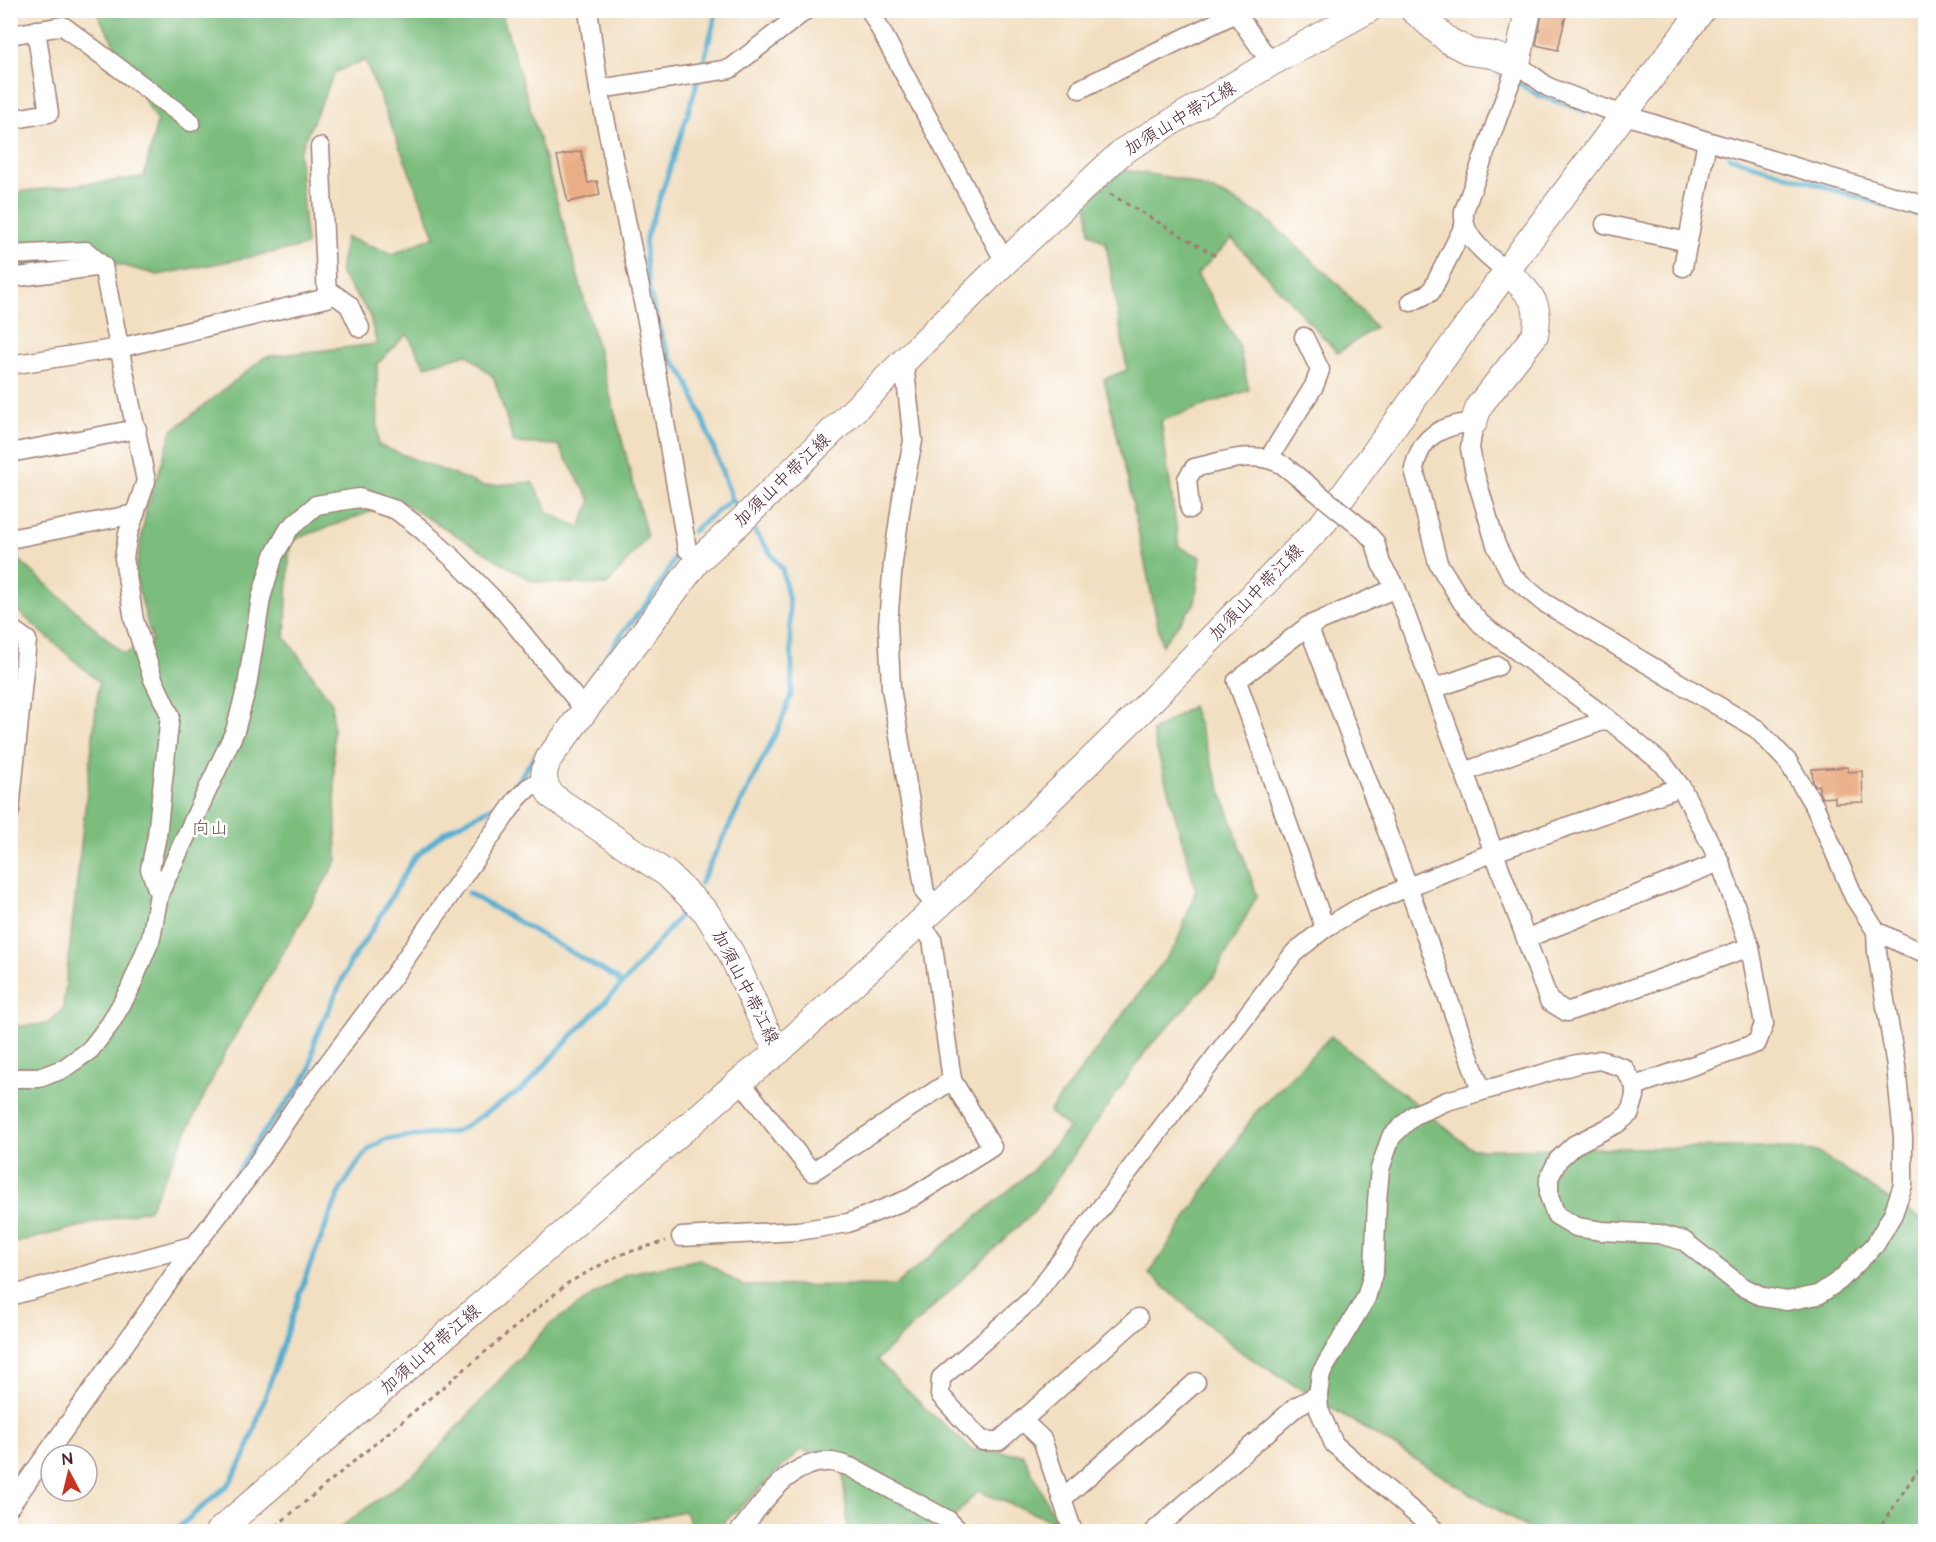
<svg xmlns="http://www.w3.org/2000/svg" width="1936" height="1542" font-family="'Architects Daughter','Klee One',sans-serif">
<style>
.forest{fill:#7cbd7e;stroke:#636e54;stroke-width:1.5;fill-rule:evenodd}
.lines{fill:none;stroke-linecap:round;stroke-linejoin:round}
.stream{stroke:#53aed0;stroke-width:5}
.building{fill:#eaae87}
.street-casing{stroke:#9e7f76;stroke-width:21}
.secondary-casing{stroke:#9e7f76;stroke-width:28}
.path{stroke:#9e7f76;stroke-width:3;stroke-dasharray:4.5 4.5;stroke-linecap:butt}
.street{stroke:#fff;stroke-width:18}
.secondary{stroke:#fff;stroke-width:26}
.street-bridge-casing{stroke:#9e7f76;stroke-width:21;stroke-linecap:butt}
.street-bridge{stroke:#fff;stroke-width:18}
.labels{text-anchor:middle;stroke-width:5;stroke-linejoin:round;paint-order:stroke}
.street-label{font-size:18px;fill:#4a1f2b;stroke:#fff}
.park-label{font-size:18px;fill:#62584b;stroke:#fff}
</style>
<rect width="100%" height="100%" fill="#fff"/>
<filter id="ink" filterUnits="userSpaceOnUse"><feTurbulence type="fractalNoise" baseFrequency=".0167" numOctaves="2"/><feDisplacementMap in="SourceGraphic" scale="12" xChannelSelector="R" yChannelSelector="G"/><feConvolveMatrix kernelMatrix="1 2 1 2 8 2 1 2 1" color-interpolation-filters="sRGB"/></filter>
<filter id="wash" filterUnits="userSpaceOnUse"><feTurbulence type="fractalNoise" baseFrequency=".008" numOctaves="4" result="noise"/><feDisplacementMap in="SourceGraphic" scale="24" xChannelSelector="R" yChannelSelector="G"/><feGaussianBlur stdDeviation="1.35" result="paint"/><feColorMatrix in="noise" values="0 0 0 0 0 0 0 0 0 0 0 0 0 0 0 0 0 1.4 0 .05"/><feComposite in="paint" operator="in"/></filter>
<g filter="url(#wash)">
<rect width="100%" height="100%" fill="#f2dfc1"/>
<!-- forest -->
<g class="forest">
<path d="M96 11H501C554 185 602 360 647 537L607 585 534 582 400 501 290 541 285 637 332 703 337 860 226 1051 149 1209 11 1244V1027L47 1024 63 1009 99 682 11 605V559L17 558 124 654 152 641 135 575 146 511 172 431 265 357 377 344 369 313 340 273 346 237 393 254 435 236 365 60 335 72 299 153 306 246 158 275 117 264 79 262 11 272V193L144 177 157 122ZM407 334 425 366 467 354 494 378 514 443 558 445 591 501 580 528 549 513 532 482 483 486 378 445 377 364Z"/>
<polygon points="1123,170 1180,179 1222,194 1264,217 1338,284 1375,327 1338,353 1232,239 1197,274 1238,343 1249,390 1161,421 1179,547 1201,557 1195,603 1162,645 1127,477 1104,379 1127,370 1106,243 1090,233 1087,200"/>
<polygon points="1192,706 1257,896 1213,978 1148,1048 1035,1210 877,1360 927,1410 973,1450 1023,1454 1057,1523 978,1491 941,1531 848,1531 842,1462 800,1450 715,1531 695,1531 684,1511 594,1531 334,1532 421,1468 549,1325 625,1274 700,1259 743,1286 896,1285 1034,1169 1069,1128 1049,1112 1176,945 1196,890 1152,732"/>
<polygon points="1331,1036 1472,1149 1766,1147 1815,1151 1925,1222 1925,1531 1532,1531 1242,1353 1149,1274 1255,1113"/>
</g>
<g class="lines">
<!-- stream -->
<g class="stream">
<path d="M717 10C698 88 673 162 646 237 642 269 655 323 668 352 673 362 681 370 686 379 704 417 717 459 732 499L738 508"/>
<polyline points="1494,69 1540,96 1585,111"/>
<polyline points="1729,157 1926,218"/>
<polyline points="693,531 732,499"/>
<polyline points="585,687 623,632 649,601 665,577 677,552"/>
<polyline points="556,728 567,712"/>
<polyline points="700,884 781,723 791,694 792,667 789,601 782,569 752,528"/>
<polyline points="468,893 616,978 621,985"/>
<polyline points="176,1241 182,1239 191,1231 227,1188 259,1138 301,1085 310,1070 315,1039 351,961 374,927 413,859 444,832 502,802 540,750"/>
<polyline points="173,1532 229,1484 245,1456 308,1270 341,1189 360,1160 371,1148 385,1139 456,1132 524,1088 564,1044 629,977 682,913"/>
</g>
</g>
<g id="blocks">
<!-- building -->
<g class="building">
<polygon points="1543,10 1567,10 1558,50 1536,45"/>
<polygon points="581,151 588,183 597,181 600,195 568,202 557,156"/>
<polygon points="1848,767 1848,772 1862,771 1863,802 1835,803 1835,797 1822,798 1819,792 1819,785 1815,786 1813,782 1812,769"/>
</g>
</g>
</g>
<g filter="url(#ink)">
<use href="#blocks" fill-opacity="0" stroke="#9e7f76" stroke-width="1.5"/>
<g class="lines">
<defs>
<g id="street">
<polyline points="588,10 599,89 649,331 687,549 698,560"/>
<polyline points="870,10 1005,262"/>
<polyline points="10,35 63,26 191,122"/>
<polyline points="599,89 730,69 806,10"/>
<polyline points="1080,89 1236,13 1271,63"/>
<polyline points="10,120 49,113 36,30"/>
<polyline points="1605,224 1688,242"/>
<polyline points="10,255 86,251 103,266 146,481 128,534 124,558 134,620 153,679 170,715 157,836 150,869 159,894"/>
<polyline points="1683,267 1707,141"/>
<path d="M1506 271C1488 255 1461 238 1464 211L1517 64 1548 87 1597 106 1707 141 1926 206"/>
<polyline points="10,278 103,266"/>
<polyline points="327,289 349,305 360,328"/>
<polyline points="1411,302 1431,292 1464,226"/>
<polyline points="904,363 913,441 903,491 893,562 888,624 891,688 925,893 937,906"/>
<polyline points="10,365 119,348 327,298 320,147"/>
<polyline points="10,453 137,429"/>
<polyline points="1269,458 1314,386 1320,370 1304,337"/>
<path d="M1190 509 1187 479 1194 468C1221 462 1253 450 1279 463"/>
<polyline points="1364,530 1375,542 1381,564 1396,588"/>
<polyline points="10,539 135,514"/>
<polyline points="1308,626 1408,886 1481,1090"/>
<polyline points="10,628 27,640 10,811"/>
<polyline points="1433,689 1498,666"/>
<polyline points="1464,772 1608,719"/>
<polyline points="1325,928 1237,681 1308,626 1396,588 1549,1001 1567,1012 1750,947"/>
<polyline points="1527,938 1720,862"/>
<polyline points="10,1078 39,1078 63,1069 90,1050 110,1024 129,991 151,938 159,894 235,731 247,686 261,598 274,555 289,529 316,505 359,498 396,510 420,528 457,562 501,607 584,709"/>
<polyline points="740,1081 812,1172 952,1080 932,939 919,924"/>
<path d="M1635 1086 1757 1043 1764 1024 1750 947 1720 862 1681 787 1664 765 1608 719 1481 624 1462 602 1438 563 1414 469C1421 435 1441 426 1474 422L1470 448 1475 474 1496 545 1512 576 1543 602 1757 729 1788 762 1815 807 1854 897 1876 931 1909 947 1926 953"/>
<polyline points="681,1237 798,1231 848,1223 911,1198 992,1147 952,1080"/>
<polyline points="10,1296 195,1245"/>
<polyline points="1138,1318 999,1441 982,1441 940,1395 941,1378 1031,1300 1294,953 1325,928 1364,905 1494,852 1681,787"/>
<polyline points="1023,1421 1042,1439 1073,1532"/>
<polyline points="1062,1499 1196,1382"/>
<polyline points="10,1506 195,1245 246,1180 296,1106 392,978 517,799 528,788 543,779"/>
<path d="M739 1532C763 1503 789 1459 832 1462 838 1463 845 1465 850 1467L948 1520 960 1532"/>
<polyline points="1153,1532 1297,1406 1318,1395"/>
<polyline points="1437,1532 1334,1444 1319,1410 1318,1395 1321,1373 1366,1298 1374,1270 1377,1201 1380,1169 1391,1137 1414,1115 1447,1101 1577,1064 1600,1060 1624,1068 1635,1086 1635,1096 1630,1113 1618,1123 1574,1145 1558,1160 1549,1178 1549,1196 1556,1215 1576,1227 1602,1231 1659,1234 1684,1241 1741,1286 1763,1297 1787,1301 1818,1295 1840,1280 1875,1245 1893,1214 1903,1185 1903,1137 1896,1066 1877,952 1876,931"/>
</g>
<g id="secondary">
<polyline points="1413,10 1449,41 1470,52 1493,55 1517,64 1528,10"/>
<path d="M1474 422 1479 406 1535 335C1542 301 1529 293 1506 271"/>
<path d="M779 1051 768 1034 731 953 706 912 667 874 552 796C542 783 542 773 549 758L698 560 740 522 1005 262 1123 151 1271 63 1368 10"/>
<polyline points="218,1532 740,1081 779,1051 984,864 1139,713 1324,522 1525,246 1702,10"/>
</g>
</defs>
<!-- street casing -->
<use href="#street" class="street-casing"/>
<!-- secondary casing -->
<use href="#secondary" class="secondary-casing"/>
<!-- path -->
<g class="path">
<polyline points="1110,194 1216,256"/>
<polyline points="269,1532 568,1283 619,1255 666,1241"/>
<polyline points="1877,1532 1915,1474 1926,1465"/>
</g>
<!-- street -->
<use href="#street" class="street"/>
<!-- secondary -->
<use href="#secondary" class="secondary"/>
<defs>
<polyline id="street-bridge" points="1283,465 1364,530"/>
</defs>
<!-- street-bridge casing -->
<use href="#street-bridge" class="street-bridge-casing"/>
<!-- street-bridge -->
<use href="#street-bridge" class="street-bridge"/>
</g>
</g>
<g class="labels">
<!-- street labels -->
<g class="street-label">
<text transform="translate(1180 118) rotate(-31)" y="6">加須山中帯江線</text>
<text transform="translate(782 480) rotate(-44)" y="6">加須山中帯江線</text>
<text transform="translate(1256 592) rotate(-46)" y="6">加須山中帯江線</text>
<text transform="translate(746 987) rotate(63)" y="6">加須山中帯江線</text>
<text transform="translate(430 1349) rotate(-41)" y="6">加須山中帯江線</text>
</g>
<!-- park labels -->
<g class="park-label">
<text x="210" y="834">向山</text>
</g>
</g>
<!-- margin -->
<rect width="1936" height="1542" fill="none" stroke="#fff" stroke-width="36"/>
<!-- north arrow -->
<g transform="translate(69 1473) rotate(353)"><circle r="28" fill="#ffffff" stroke="#b7a5aa" stroke-width="1.5"/>
<path d="M0-4.5L10 22L0 15L-10 22Z" fill="#c8321e"/>
<text y="-9" font-size="16" font-weight="bold" text-anchor="middle" fill="#4a1f2b">N</text>
</g>
</svg>
